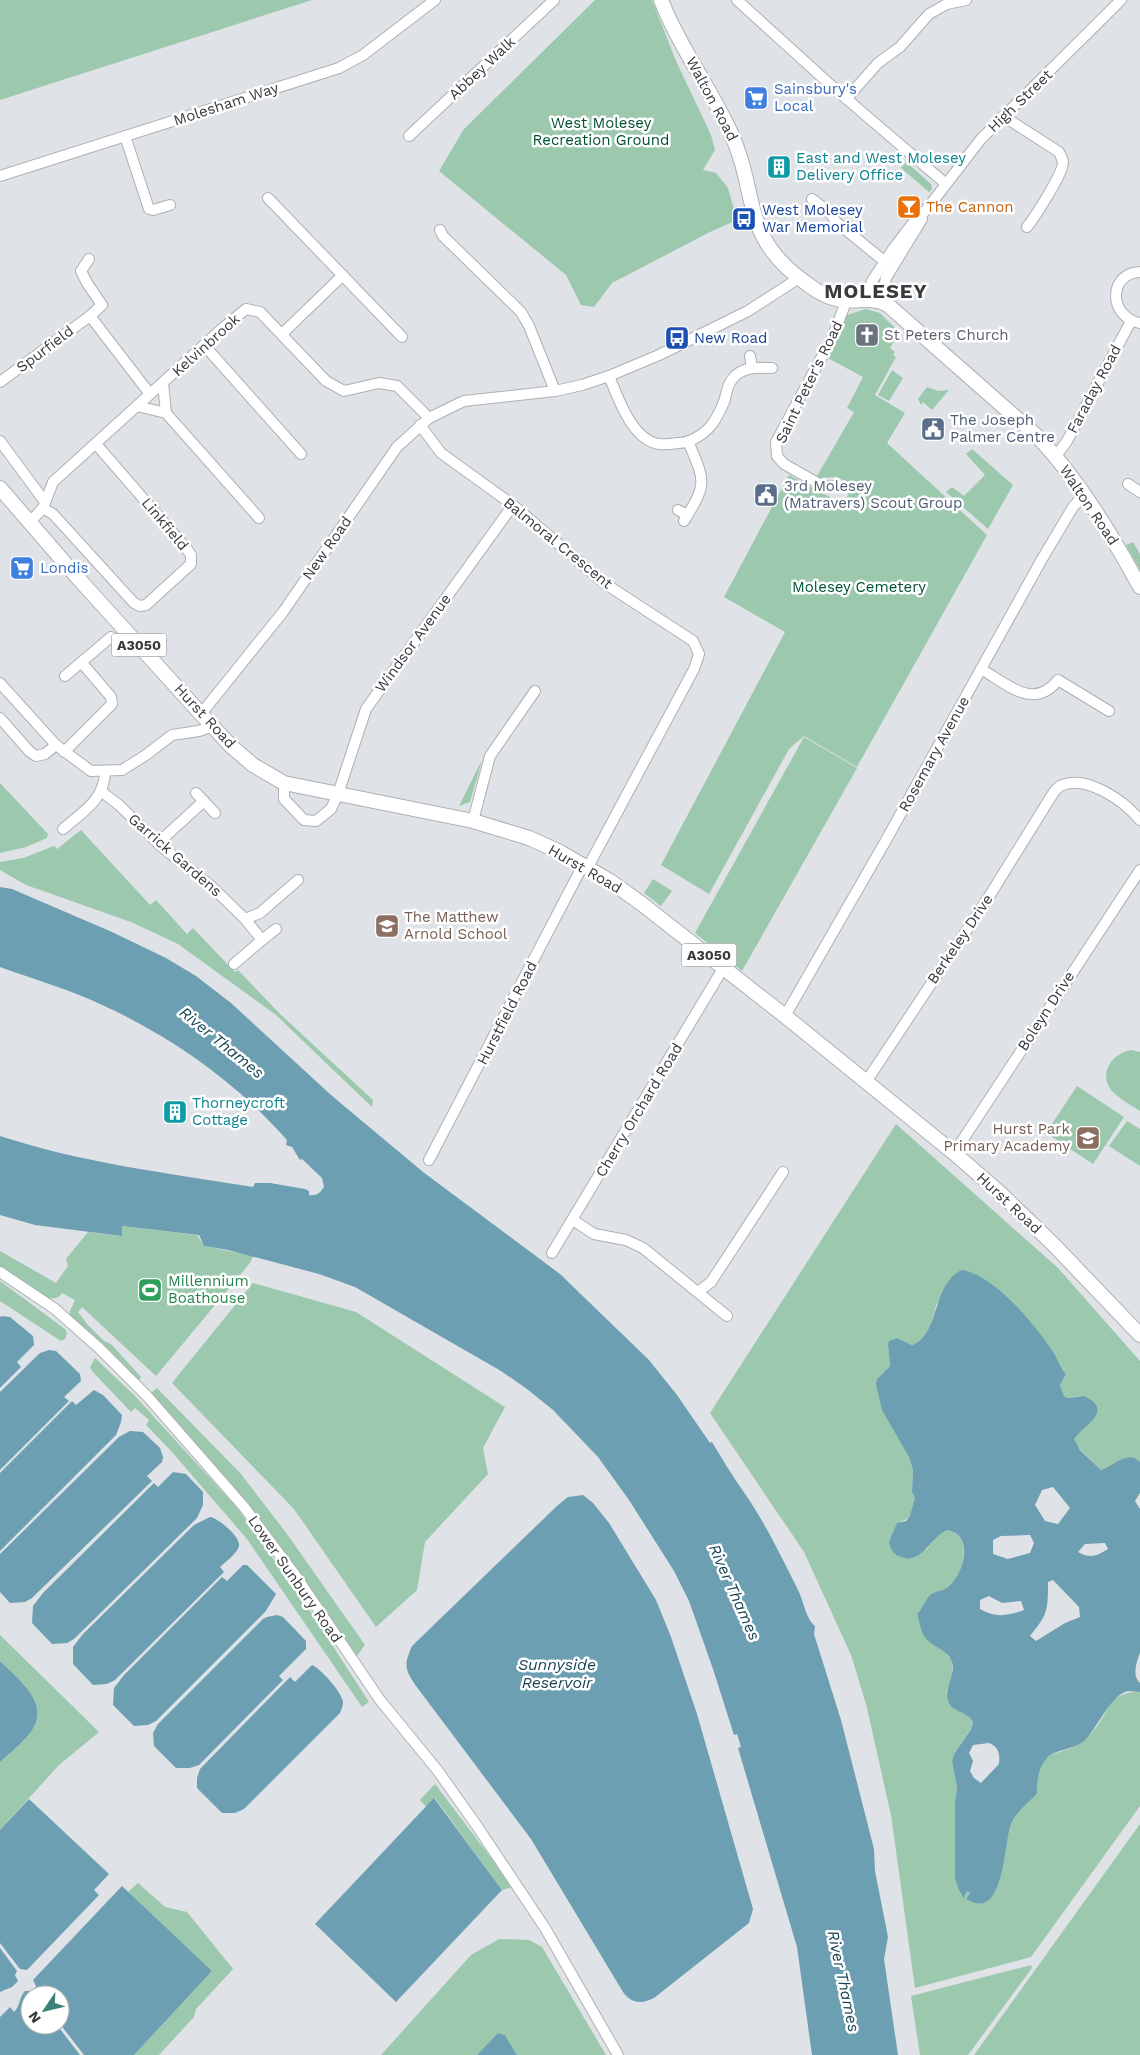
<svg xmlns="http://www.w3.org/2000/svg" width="1140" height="2055" font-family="'Work Sans',sans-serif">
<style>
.green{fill:#9cc8ad}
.water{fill:#6d9fb2;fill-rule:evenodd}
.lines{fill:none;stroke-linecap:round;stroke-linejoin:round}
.minor-casing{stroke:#adb0b4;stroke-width:12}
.major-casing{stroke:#adb0b4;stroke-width:16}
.minor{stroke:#fff;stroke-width:10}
.major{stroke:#fff;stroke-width:14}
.labels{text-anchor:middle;stroke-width:5;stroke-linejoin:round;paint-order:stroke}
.shield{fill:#fff;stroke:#747576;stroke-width:1}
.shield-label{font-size:14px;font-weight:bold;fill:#393a3c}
.street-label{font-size:15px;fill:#393a3c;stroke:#fff}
.shop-label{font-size:15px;fill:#366cbe;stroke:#fff;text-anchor:start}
.park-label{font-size:15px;fill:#015230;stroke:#fff}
.culture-label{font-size:15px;fill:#0d838f;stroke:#fff;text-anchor:start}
.food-label{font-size:15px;fill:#c56008;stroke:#fff;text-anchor:start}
.transit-label{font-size:15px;fill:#164399;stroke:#fff;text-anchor:start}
.worship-label{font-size:15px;fill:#5b616d;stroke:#fff;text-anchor:start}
.service-label{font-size:15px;fill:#4e5e75;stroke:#fff;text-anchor:start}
.education-label{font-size:15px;fill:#785e54;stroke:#fff;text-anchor:start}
.leisure-label{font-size:15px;fill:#27864d;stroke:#fff;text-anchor:start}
.water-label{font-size:16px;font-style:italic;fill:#184554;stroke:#fff}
.district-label{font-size:20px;font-weight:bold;letter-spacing:1px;fill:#393a3c;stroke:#fff}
</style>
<rect width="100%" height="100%" fill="#dfe2e6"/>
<!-- green -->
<g class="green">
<polygon points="0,0 312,0 0,100"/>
<polygon points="595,0 652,0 676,61 711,135 715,150 703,170 716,173 728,188 737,220 710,232 612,283 594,307 581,305 566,275 439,171 464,129"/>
<polygon points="906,162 931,184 932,189 929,192 901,168"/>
<path d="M866 309 880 313 899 332 890 348 895 352 893 355 896 357 875 395 905 413 887 443 987 535 857 767 804 736 789 749 709 894 661 865 785 632 724 597 789 475 839 502C847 500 848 496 850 489L845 481 836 477 816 478 854 412 847 408 863 377 826 357 847 315Z"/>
<polygon points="892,370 903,378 889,401 878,395"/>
<polygon points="927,387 938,391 949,390 932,410 923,402 921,405 918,399"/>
<polygon points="972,449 1013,485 988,529 946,492 952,487 964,496 985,475 966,454"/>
<polygon points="1133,542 1140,554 1140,570 1126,545"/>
<polygon points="804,737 857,768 742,971 695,933"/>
<polygon points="482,760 470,802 459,806"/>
<polygon points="0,783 48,834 47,838 26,847 0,853"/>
<polygon points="81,830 150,905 156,900 187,934 193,928 235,972 238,970 280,1014 373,1100 372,1107 276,1015 178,944 131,922 26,885 0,870 0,862 23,858 54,846 57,849"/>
<polygon points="653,879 672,891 661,906 644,893"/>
<path d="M1131 1050 1140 1052V1111C1132 1106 1121 1100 1114 1093 1097 1076 1110 1054 1131 1050Z"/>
<polygon points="1077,1086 1124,1117 1093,1164 1046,1133"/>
<polygon points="1127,1121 1140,1129 1140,1166 1109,1146"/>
<path d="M896 1124 1058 1268 1140 1361V1462L1137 1459 1101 1470 1074 1443 1073 1439 1076 1435 1079 1396 1068 1398 1064 1396 1060 1385 1066 1374C1059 1365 1056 1355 1050 1347 1034 1326 1015 1306 996 1288L937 1303C932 1318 929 1339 912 1345L897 1338 888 1345 890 1366 877 1379 909 1457 913 1470 912 1492 915 1498C913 1510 913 1519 899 1522L926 1550 939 1533 947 1530C974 1535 964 1574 948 1587 943 1591 935 1591 930 1595 925 1600 922 1609 917 1614L925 1637 945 1652 952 1661V1676L946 1692 952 1707 967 1715 973 1722 971 1728 954 1754 952 1761 957 1787 955 1802 956 1830 965 1897 967 1891 970 1893 966 1899C1005 1924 1004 1842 1011 1824 1016 1812 1028 1803 1037 1794 1037 1782 1038 1768 1047 1758 1053 1751 1067 1752 1075 1746 1081 1742 1088 1736 1093 1731 1109 1713 1110 1690 1140 1692V1806L1031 1957 915 1988 891 1815 866 1704 851 1655 804 1552 710 1413Z"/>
<path d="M121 1226 197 1235 204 1246 253 1256 250 1263 156 1376 82 1307 78 1312 87 1324 104 1341 111 1344 141 1377 136 1385 70 1322V1311L75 1300 62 1293C52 1311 11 1279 0 1272V1251L56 1283 68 1266 66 1259 88 1232 121 1236Z"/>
<polygon points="0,1281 65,1329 67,1333 65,1339 61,1341 0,1301"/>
<polygon points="253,1283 356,1312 505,1407 483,1448 488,1474 425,1542 417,1590 376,1627 294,1509 172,1383"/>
<polygon points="95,1358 135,1396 238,1509 305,1603 369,1702 362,1707 247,1539 172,1452 146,1425 149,1420 135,1408 131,1412 92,1371 90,1367"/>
<polygon points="157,1388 241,1474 287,1534 365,1645 353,1661 295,1575 147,1396"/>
<path d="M0 1635 99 1732 59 1765 0 1830V1762C10 1753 23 1744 31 1732 52 1705 18 1679 0 1661Z"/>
<polygon points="435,1784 513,1887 502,1890 435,1798 426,1807 420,1800"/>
<polygon points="1140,1824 1140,2055 974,2055"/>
<polygon points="138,1883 165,1907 187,1912 233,1969 196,2009 194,2017 159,2055 134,2055 212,1971 128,1892"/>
<polygon points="499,1939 529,1940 542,1947 606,2055 517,2055 505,2035 498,2033 477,2055 381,2055 471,1955"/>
<polygon points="1031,1965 1032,1968 968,2055 920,2055 911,1996"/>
</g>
<!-- water -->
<g class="water">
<path d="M0 887 12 889 112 932 166 958 196 976 231 1003 331 1095 423 1172 560 1274 649 1360 677 1395 710 1443 712 1442C722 1459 732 1475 743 1491 765 1522 782 1558 799 1592 804 1603 806 1619 815 1626L814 1634 841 1720 874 1849 875 1871 888 1937 884 1959 898 2055H812L797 1947 738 1748 741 1747 737 1734 734 1735 713 1669 689 1601 674 1571 629 1500 598 1457 553 1410 527 1389 501 1371 355 1287 319 1274 228 1250 204 1246 199 1235 122 1226V1236L35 1225 0 1215V1136C82 1163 168 1173 253 1187L255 1183H270L305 1189 309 1191V1195C317 1196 320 1193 324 1187L322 1178 302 1159 300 1160 292 1147 286 1145 287 1140C236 1082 171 1036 100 1004 68 989 33 979 0 967Z"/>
<path d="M962 1270C995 1276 1031 1321 1050 1347 1057 1356 1059 1366 1066 1374L1060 1385 1064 1396 1068 1398 1084 1396C1115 1411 1084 1425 1074 1439L1080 1450 1101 1470C1114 1466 1128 1449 1140 1462V1493L1135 1501 1140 1509V1653C1136 1663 1132 1676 1140 1683V1692C1136 1692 1132 1691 1128 1691 1112 1694 1097 1728 1085 1740 1075 1750 1055 1749 1047 1758 1038 1768 1037 1782 1037 1794 1028 1803 1016 1812 1011 1824 1004 1842 1005 1924 966 1899L970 1893 967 1891 964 1898 959 1890 955 1878V1802L957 1787 952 1761 954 1754 971 1729 973 1722C967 1711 953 1712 949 1703 942 1689 956 1677 952 1662 948 1649 931 1647 924 1636 921 1630 919 1621 917 1614 922 1609 925 1600 930 1595 935 1591 943 1591 948 1587 964 1574 975 1535 947 1530 931 1536 922 1565 901 1557 893 1555 891 1549 889 1542L897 1523 906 1521 910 1516 915 1498 912 1492 913 1470 909 1457 882 1410 876 1384 877 1379 890 1366 888 1345 889 1341 897 1338 912 1345C940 1335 932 1283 962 1270ZM1053 1487 1070 1508 1058 1524 1045 1521 1035 1505 1042 1490ZM1030 1535 1034 1543 1030 1553 1008 1559 993 1554V1540L1001 1536ZM1105 1543 1108 1549C1097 1556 1090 1559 1078 1552L1085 1544ZM1053 1580 1079 1607 1080 1617 1065 1623 1036 1641 1030 1636C1048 1614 1048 1610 1048 1582ZM989 1596 1002 1603 1021 1601 1024 1610C1008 1616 995 1618 980 1609V1600ZM989 1743C999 1747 1000 1754 999 1764L981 1783 974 1778 970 1771 973 1761 969 1753 973 1745Z"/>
<polygon points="2,1316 10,1317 33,1336 34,1345 17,1362 21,1367 0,1388 0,1317"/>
<polygon points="49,1350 56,1351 80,1374 81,1381 64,1397 69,1401 0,1470 0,1392 40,1353"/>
<polygon points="94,1390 103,1395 122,1415 121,1422 116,1435 0,1551 0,1473 72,1401 76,1405"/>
<polygon points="130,1431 143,1432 160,1448 163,1457 162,1462 147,1476 152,1481 32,1598 25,1602 10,1603 0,1592 0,1554 119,1437"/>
<polygon points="173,1472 186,1474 203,1492 203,1505 197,1518 74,1639 67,1643 52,1644 32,1623 33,1606 43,1593 154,1483 158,1487"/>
<path d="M583 1495 593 1503 609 1523 656 1600 671 1637 697 1714 753 1909 749 1923 654 1998C641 2004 632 2004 623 1992L531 1839 416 1686C404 1668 404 1665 412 1646L558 1505 568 1497Z"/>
<path d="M210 1517C218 1518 241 1537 239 1546 237 1554 225 1562 220 1567L224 1572 115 1680 107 1684 93 1685 73 1664V1647L83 1634 194 1525Z"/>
<polygon points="243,1565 247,1565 276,1594 266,1611 156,1721 148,1725 134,1726 113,1705 114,1688 124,1675 222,1577 227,1581"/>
<polygon points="277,1615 283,1617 306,1641 306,1649 279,1676 283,1680 199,1765 190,1768 176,1768 154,1746 153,1733 158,1724 263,1619 267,1617"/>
<path d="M0 1661C18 1679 52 1704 31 1732 23 1743 10 1753 0 1762Z"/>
<path d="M312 1665C320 1668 342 1692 343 1702 343 1706 341 1710 340 1713L244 1809 235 1813H222L197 1788V1778L200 1769 290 1677 295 1682Z"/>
<polygon points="434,1798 502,1890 396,2002 315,1924"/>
<polygon points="29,1799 109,1874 94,1890 99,1895 27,1970 20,1969 0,1943 0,1830"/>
<polygon points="122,1886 212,1971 134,2055 84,2055 60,2024 60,1995 38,1995 34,1990 36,1986 33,1980"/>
<polygon points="0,1948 17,1971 15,1975 18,1981 12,1987 0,1992"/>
<path d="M25 1991H32L35 1995H30V2025H57L80 2055H0V2017L10 2007 14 2012C20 2007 19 1997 25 1991Z"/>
<polygon points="498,2033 505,2035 517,2055 477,2055"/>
</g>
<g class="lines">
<defs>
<g id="minor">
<polyline points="737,0 835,89 946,184"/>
<polyline points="847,98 878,63 900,47 929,14 947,4 966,0"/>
<path d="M1003 116 1059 152C1060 155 1063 159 1063 163 1062 175 1035 217 1027 227"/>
<polyline points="125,136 149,209 153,210 170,205"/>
<polyline points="409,136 554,0"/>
<polyline points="0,176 339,68 363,55 435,0"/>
<polyline points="268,198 402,337"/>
<polyline points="812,199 832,215 835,221 884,261"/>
<polyline points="440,230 443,236 521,312 529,326 555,391"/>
<polyline points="89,259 81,271 87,283 102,305 90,316"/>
<path d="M1140 272C1108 273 1108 317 1140 323"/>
<polyline points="865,299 872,281 893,249 913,223 927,209 981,139 1121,0"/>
<polyline points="881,301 886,278 922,219"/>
<polyline points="283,333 343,275"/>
<polyline points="204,345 301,454"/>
<polyline points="750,356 752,368"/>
<path d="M609 376C618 398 632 440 659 444 665 445 672 444 678 443 691 443 706 433 713 423 717 417 721 409 724 402 727 392 727 383 736 375 747 366 759 368 772 368"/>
<polyline points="0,382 90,316 150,394"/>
<polyline points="163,383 166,413"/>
<polyline points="137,406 166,413 259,518"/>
<polyline points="420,425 441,453 513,505 604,583 693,641 699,654 694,669 588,867"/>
<polyline points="0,441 45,502"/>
<polyline points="1056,456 1067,441 1131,321"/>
<polyline points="1128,484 1140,492"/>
<polyline points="836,486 823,486 784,464 777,456 776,442 833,336 844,307 844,300"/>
<polyline points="43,508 53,514 134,603 140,606 146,605 191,564 191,555 186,548 96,444"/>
<polyline points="678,510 687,515"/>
<path d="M684 521C708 482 705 482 688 441"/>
<polyline points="29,523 43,508 53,482 224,327 246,309 260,312 326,381 344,391 379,383 397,386 429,418"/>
<path d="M981 669C1007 684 1034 711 1058 680L1109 711"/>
<polyline points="65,676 111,637"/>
<polyline points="0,683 56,745 91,771 122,770 146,755 172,735 199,731 213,726"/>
<polyline points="201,714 283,612 397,447 429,418 464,401 555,391 582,385 609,376 659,355 748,311 799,278"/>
<polyline points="0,718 29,751 36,756 45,754 56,745"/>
<polyline points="64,752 112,704 111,697 82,663"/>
<polyline points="284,783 284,799 304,820 316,821 331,809 338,794 366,709 513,505"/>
<polyline points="102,792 119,805 162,847 211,886 245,919 262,940 234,964"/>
<polyline points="196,793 215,813"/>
<polyline points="473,821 490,756 535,691"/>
<path d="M63 829C82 812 105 800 105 771"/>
<polyline points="158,843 204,801"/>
<polyline points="245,919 260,913 298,880"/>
<polyline points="262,940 276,929"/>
<polyline points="785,1016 885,842 1042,559 1073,507 1084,495"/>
<path d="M866 1082 990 895 1052 795C1054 792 1057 788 1060 786 1086 773 1125 802 1140 820"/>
<polyline points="954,1153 1140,870"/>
<polyline points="429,1160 583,865"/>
<polyline points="573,1220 594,1234 626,1240 643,1248 727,1316"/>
<polyline points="552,1253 724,967"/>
<polyline points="0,1272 55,1309 99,1348 147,1396 244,1507 295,1575 380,1700 438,1771 477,1826 545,1928 618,2055"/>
<polyline points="698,1292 711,1282 783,1172"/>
</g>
<g id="major">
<path d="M661 0C679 46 709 86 730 131 759 193 740 237 806 283 816 291 830 299 843 300 860 302 872 296 888 305L1039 438C1080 482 1111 534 1140 587"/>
<polyline points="0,488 77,577 201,714 231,746 253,765 284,783 473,821 529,838 560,852 610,881 642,904 785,1016 954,1153 1000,1193 1054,1245 1140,1335"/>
</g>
</defs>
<!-- minor casing -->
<use href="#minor" class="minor-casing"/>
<!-- major casing -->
<use href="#major" class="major-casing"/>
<!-- minor -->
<use href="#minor" class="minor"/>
<!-- major -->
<use href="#major" class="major"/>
</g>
<!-- icons -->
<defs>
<symbol id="supermarket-square" viewBox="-11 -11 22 22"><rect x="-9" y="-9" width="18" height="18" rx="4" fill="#3f7fe0" stroke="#fff"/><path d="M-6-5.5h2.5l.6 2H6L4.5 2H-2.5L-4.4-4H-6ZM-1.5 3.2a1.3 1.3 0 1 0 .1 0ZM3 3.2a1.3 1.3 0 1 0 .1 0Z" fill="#fff"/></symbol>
<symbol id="building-square" viewBox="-11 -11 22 22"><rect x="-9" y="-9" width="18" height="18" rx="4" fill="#0f9aa8" stroke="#fff"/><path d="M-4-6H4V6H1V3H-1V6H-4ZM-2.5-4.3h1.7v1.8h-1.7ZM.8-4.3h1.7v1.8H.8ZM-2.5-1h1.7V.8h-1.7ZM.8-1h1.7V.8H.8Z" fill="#fff"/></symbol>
<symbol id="bar-square" viewBox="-11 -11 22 22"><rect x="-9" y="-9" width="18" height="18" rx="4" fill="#e8710a" stroke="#fff"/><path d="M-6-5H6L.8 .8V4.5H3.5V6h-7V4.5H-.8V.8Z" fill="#fff"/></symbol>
<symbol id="bus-square" viewBox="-11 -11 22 22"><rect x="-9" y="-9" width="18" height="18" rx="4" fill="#1a4fb4" stroke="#fff"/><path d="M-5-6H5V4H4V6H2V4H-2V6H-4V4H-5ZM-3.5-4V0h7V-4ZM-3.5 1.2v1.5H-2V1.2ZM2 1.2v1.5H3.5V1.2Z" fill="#fff"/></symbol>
<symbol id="church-square" viewBox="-11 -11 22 22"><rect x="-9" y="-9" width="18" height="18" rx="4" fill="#6b7280" stroke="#fff"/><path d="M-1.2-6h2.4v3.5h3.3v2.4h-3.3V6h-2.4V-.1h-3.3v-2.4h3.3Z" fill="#fff"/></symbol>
<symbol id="civic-square" viewBox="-11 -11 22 22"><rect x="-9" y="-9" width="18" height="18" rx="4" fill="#5c6f8a" stroke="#fff"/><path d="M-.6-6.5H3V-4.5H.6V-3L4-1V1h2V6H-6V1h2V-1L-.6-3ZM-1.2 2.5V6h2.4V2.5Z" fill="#fff"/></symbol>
<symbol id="school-square" viewBox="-11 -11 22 22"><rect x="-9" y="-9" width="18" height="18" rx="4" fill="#8d6e63" stroke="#fff"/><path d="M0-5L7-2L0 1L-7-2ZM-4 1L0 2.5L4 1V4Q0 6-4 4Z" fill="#fff"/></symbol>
<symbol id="stadium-square" viewBox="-11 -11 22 22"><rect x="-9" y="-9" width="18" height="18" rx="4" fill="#2e9e5b" stroke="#fff"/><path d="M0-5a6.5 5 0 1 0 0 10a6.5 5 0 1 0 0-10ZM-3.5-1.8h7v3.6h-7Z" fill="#fff"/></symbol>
</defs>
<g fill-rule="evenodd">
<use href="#supermarket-square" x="742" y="84" width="28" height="28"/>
<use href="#building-square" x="765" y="153" width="28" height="28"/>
<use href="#bar-square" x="895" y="193" width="28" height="28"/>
<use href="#bus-square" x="730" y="205" width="28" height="28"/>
<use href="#church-square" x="853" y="321" width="28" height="28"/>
<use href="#bus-square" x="663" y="324" width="28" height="28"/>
<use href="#civic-square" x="919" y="415" width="28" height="28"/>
<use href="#civic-square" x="752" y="481" width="28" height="28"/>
<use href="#supermarket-square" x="8" y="554" width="28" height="28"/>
<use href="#school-square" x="373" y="912" width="28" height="28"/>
<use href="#building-square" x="161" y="1098" width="28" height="28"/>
<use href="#school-square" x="1074" y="1124" width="28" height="28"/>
<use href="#stadium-square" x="136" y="1276" width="28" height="28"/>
</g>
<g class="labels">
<!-- shield labels -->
<g class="shield">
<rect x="111.5" y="633.5" width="55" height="23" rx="4"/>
<rect x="681.5" y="943.5" width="55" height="23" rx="4"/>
</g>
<g class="shield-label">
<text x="139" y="650">A3050</text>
<text x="709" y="960">A3050</text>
</g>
<!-- street labels -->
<g class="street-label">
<text transform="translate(482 68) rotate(-43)" y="5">Abbey Walk</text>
<text transform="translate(712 99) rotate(62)" y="5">Walton Road</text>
<text transform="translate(1020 101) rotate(-44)" y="5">High Street</text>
<text transform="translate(226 104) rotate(-18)" y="5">Molesham Way</text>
<text transform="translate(206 345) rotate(-42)" y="5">Kelvinbrook</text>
<text transform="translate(45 349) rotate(-37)" y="5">Spurfield</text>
<text transform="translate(809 382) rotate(-64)" y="5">Saint Peter's Road</text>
<text transform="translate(1094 389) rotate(-62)" y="5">Faraday Road</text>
<text transform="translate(1089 505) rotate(56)" y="5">Walton Road</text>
<text transform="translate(165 524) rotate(50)" y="5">Linkfield</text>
<text transform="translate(558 543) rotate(39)" y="5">Balmoral Crescent</text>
<text transform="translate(327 548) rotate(-55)" y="5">New Road</text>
<text transform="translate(413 643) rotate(-54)" y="5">Windsor Avenue</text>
<text transform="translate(205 716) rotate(47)" y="5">Hurst Road</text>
<text transform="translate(934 754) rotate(-61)" y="5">Rosemary Avenue</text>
<text transform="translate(175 855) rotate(41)" y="5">Garrick Gardens</text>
<text transform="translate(585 869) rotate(30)" y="5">Hurst Road</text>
<text transform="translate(960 939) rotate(-56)" y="5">Berkeley Drive</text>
<text transform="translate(1046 1011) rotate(-57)" y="5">Boleyn Drive</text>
<text transform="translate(507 1013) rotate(-63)" y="5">Hurstfield Road</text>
<text transform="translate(639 1110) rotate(-59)" y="5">Cherry Orchard Road</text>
<text transform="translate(1009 1203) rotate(43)" y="5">Hurst Road</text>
<text transform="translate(295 1579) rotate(55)" y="5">Lower Sunbury Road</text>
</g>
<!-- shop labels -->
<g class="shop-label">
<text x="774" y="94">Sainsbury's<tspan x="774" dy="17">Local</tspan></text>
<text x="40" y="573">Londis</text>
</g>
<!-- park labels -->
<g class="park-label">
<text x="601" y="128">West Molesey<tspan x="601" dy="17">Recreation Ground</tspan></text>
<text x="859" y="592">Molesey Cemetery</text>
</g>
<!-- culture labels -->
<g class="culture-label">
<text x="796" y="163">East and West Molesey<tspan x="796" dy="17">Delivery Office</tspan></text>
<text x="192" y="1108">Thorneycroft<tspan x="192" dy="17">Cottage</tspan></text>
</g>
<!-- food labels -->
<g class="food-label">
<text x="926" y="212">The Cannon</text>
</g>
<!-- transit labels -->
<g class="transit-label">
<text x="762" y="215">West Molesey<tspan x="762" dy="17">War Memorial</tspan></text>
<text x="694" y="343">New Road</text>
</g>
<!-- worship labels -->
<g class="worship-label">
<text x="884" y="340">St Peters Church</text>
</g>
<!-- service labels -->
<g class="service-label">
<text x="950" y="425">The Joseph<tspan x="950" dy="17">Palmer Centre</tspan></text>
<text x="784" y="491">3rd Molesey<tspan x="784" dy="17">(Matravers) Scout Group</tspan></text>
</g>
<!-- education labels -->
<g class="education-label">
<text x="404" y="922">The Matthew<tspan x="404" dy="17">Arnold School</tspan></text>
<text x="1070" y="1134" text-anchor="end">Hurst Park<tspan x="1070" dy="17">Primary Academy</tspan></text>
</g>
<!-- leisure labels -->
<g class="leisure-label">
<text x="168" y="1286">Millennium<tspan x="168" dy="17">Boathouse</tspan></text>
</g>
<!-- water labels -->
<g class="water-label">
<text transform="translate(222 1042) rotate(39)" y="6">River Thames</text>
<text transform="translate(735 1592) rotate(66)" y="6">River Thames</text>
<text x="557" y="1670">Sunnyside<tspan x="557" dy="18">Reservoir</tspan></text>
<text transform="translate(844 1981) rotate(78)" y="6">River Thames</text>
</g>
<!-- district labels -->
<g class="district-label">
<text x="876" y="298">MOLESEY</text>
</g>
</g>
<!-- north arrow -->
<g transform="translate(45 2010) rotate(235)"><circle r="24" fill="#ffffff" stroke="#b0b0b1"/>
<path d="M0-4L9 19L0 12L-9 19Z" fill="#3b8179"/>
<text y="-8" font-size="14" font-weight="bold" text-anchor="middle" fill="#393a3c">N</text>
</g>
</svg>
